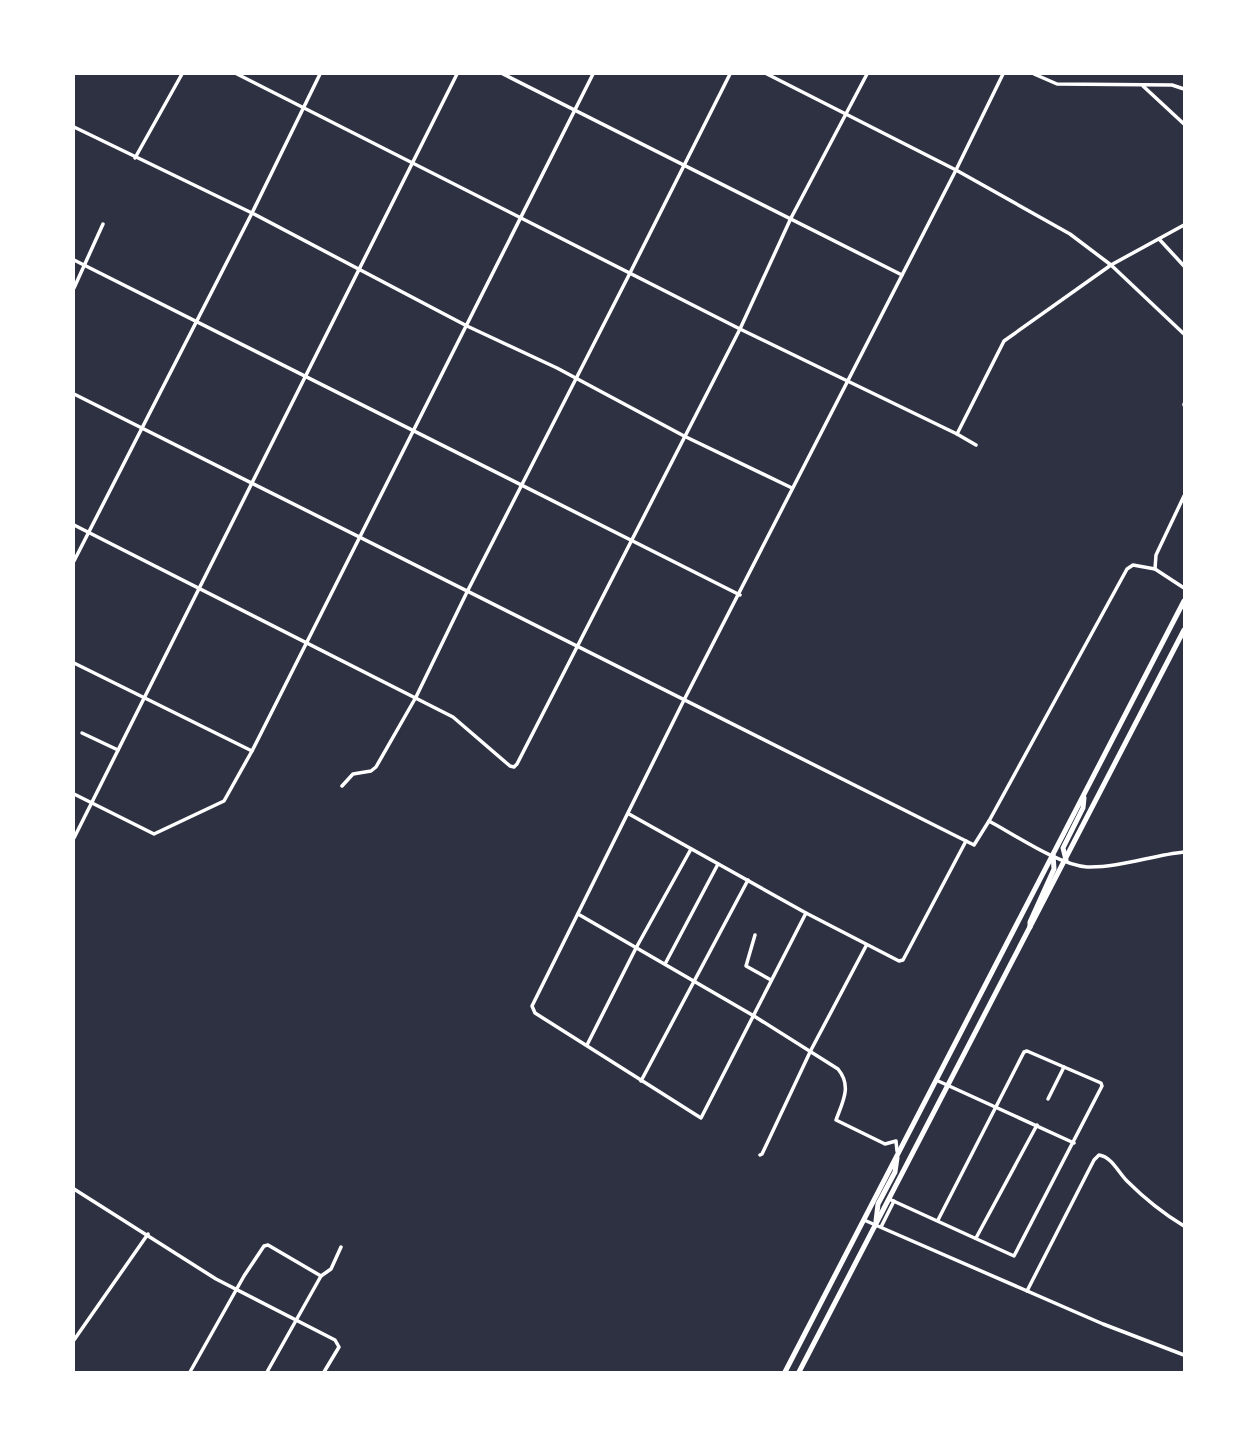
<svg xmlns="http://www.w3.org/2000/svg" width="1258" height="1446" font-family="'Libre Baskerville',serif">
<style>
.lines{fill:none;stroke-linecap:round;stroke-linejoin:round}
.minor{stroke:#fff;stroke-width:3.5}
.primary{stroke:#fff;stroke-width:5}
</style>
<rect width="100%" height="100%" fill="#2d3142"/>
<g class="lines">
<!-- minor -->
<g class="minor">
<polyline points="237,74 740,329 957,434 976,445"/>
<polyline points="503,74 902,275"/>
<polyline points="767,74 956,170 1070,234 1111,265 1184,334"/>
<polyline points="1034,74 1057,84 1172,85 1184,89"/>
<polyline points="1143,86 1184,124"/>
<polyline points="74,127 252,213 467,326 557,368 684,436 792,488"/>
<polyline points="135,158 182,74"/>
<polyline points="1159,239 1184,266"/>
<polyline points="74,260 740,595"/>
<polyline points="74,288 103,224"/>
<path d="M74 394 974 845 989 821C1015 835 1059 865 1087 867 1119 868 1153 855 1184 852"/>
<polyline points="1184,405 1184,404"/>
<polyline points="957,434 1004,341 1111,265 1184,225"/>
<polyline points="74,525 453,717 510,766 514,767 517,764 740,329 791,218 867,74"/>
<polyline points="74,561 252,213 320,74"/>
<polyline points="1155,569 1156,555 1184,496"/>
<polyline points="74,663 252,751"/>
<polyline points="82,733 118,750"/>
<polyline points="342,786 353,774 371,771 376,767 416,697 467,592 630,273 730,74"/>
<polyline points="74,794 154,834 224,801 252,751 593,74"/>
<polyline points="629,814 806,913 899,961 903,960 966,841"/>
<polyline points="989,821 1127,569 1133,565 1155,569 1184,588"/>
<polyline points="74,838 457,74"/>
<polyline points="806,913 701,1118 535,1013 532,1006 684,700 956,170 1003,74"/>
<path d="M578 914 754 1016 838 1069C852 1086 843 1101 836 1120L885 1144 896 1141 897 1151"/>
<polyline points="755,935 746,966 771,980"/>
<polyline points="665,964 718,864"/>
<polyline points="587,1045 636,948 691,849"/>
<polyline points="936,1080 1074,1143"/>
<polyline points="641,1081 748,880"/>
<polyline points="1048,1099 1064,1067"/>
<polyline points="760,1155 762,1154 811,1050 866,946"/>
<polyline points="74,1189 216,1279 335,1340 339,1347 324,1372"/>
<polyline points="889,1199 1014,1256 1102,1086 1101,1083 1027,1051 1024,1052 938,1220"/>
<polyline points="864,1220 1103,1324 1184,1355"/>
<polyline points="881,1227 894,1201"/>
<polyline points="976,1238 1037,1125"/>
<path d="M1027 1291 1094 1160 1099 1155C1112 1157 1118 1172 1127 1181 1143 1197 1164 1214 1184 1226"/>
<polyline points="74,1340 148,1234"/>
<polyline points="190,1372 244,1276 264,1246 268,1245 321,1276"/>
<polyline points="267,1372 321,1276 331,1269 341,1247"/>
</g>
<!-- primary -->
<g class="primary">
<polyline points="1066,860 1063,848 1083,808 1084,798"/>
<polyline points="1030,927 1030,922 1054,869 1053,855"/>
<polyline points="876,1221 878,1204 895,1172 897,1158"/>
<polyline points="785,1372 1184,601"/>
<polyline points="799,1372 1184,630"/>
</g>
</g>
<!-- border -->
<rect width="1258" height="1446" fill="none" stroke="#ffffff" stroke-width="150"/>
</svg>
